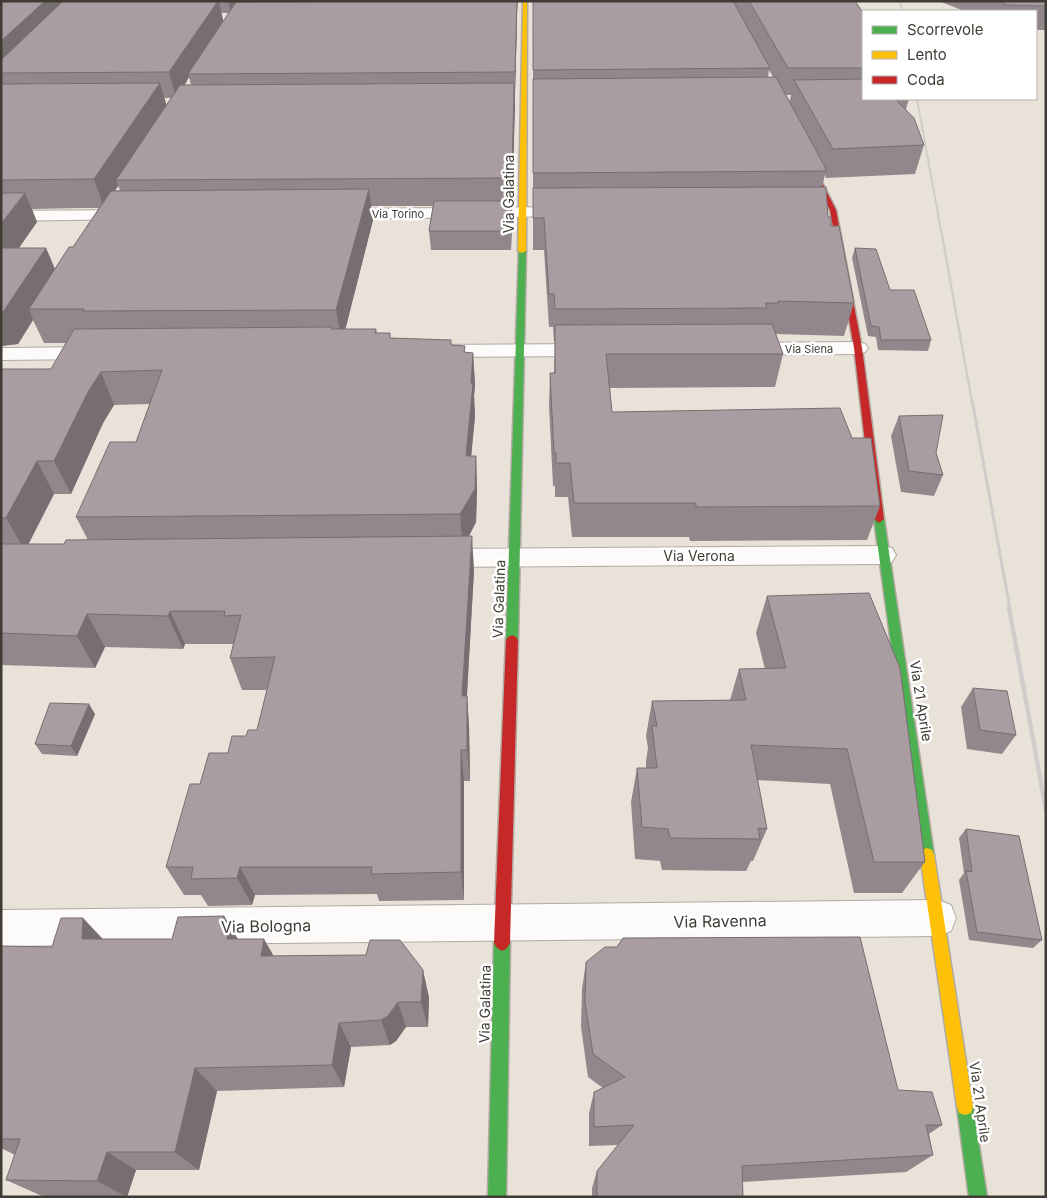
<svg xmlns="http://www.w3.org/2000/svg" width="1047" height="1198" font-family="Inter,sans-serif">
<style>
.lines{fill:none;stroke-linecap:round;stroke-linejoin:round}
.street-casing{stroke:#b0aaa3;stroke-width:2}
.fast-casing{stroke:#b0aaa3;stroke-width:3}
.slow-casing{stroke:#b0aaa3;stroke-width:3}
.jam-casing{stroke:#b0aaa3;stroke-width:3}
.street{fill:#fcfbf9;fill-rule:evenodd}
.fast{fill:#4caf50;fill-rule:evenodd}
.slow{fill:#ffc107;fill-rule:evenodd}
.jam{fill:#c62828;fill-rule:evenodd}
.rail-far3{stroke:#d0ceca;stroke-width:2}
.rail-far2{stroke:#d0ceca;stroke-width:2.5}
.rail-far1{stroke:#d0ceca;stroke-width:3}
.rail{stroke:#d0ceca;stroke-width:4.5}
.wall{fill:#92878b;fill-rule:evenodd}
.shaded-wall{fill:#776e71}
.building{fill:#aa9da2;stroke:#776e71}
.labels{text-anchor:middle;stroke-width:5;stroke-linejoin:round;paint-order:stroke}
.far-street-label{font-size:11px;fill:#403c35;stroke:#fff}
.street-label{font-size:14px;fill:#403c35;stroke:#fff}
.near-street-label{font-size:16px;fill:#403c35;stroke:#fff}
</style>
<rect width="100%" height="100%" fill="#e9e2d8"/>
<g class="lines">
<defs>
<g id="street">
<polygon points="570,207 576,208 578,212 576,216 335,219 329,218 327,214 329,210 335,209"/>
<polygon points="132,210 138,211 140,215 138,219 1,221 1,211"/>
<polygon points="858,342 865,344 868,348 865,352 858,354 744,355 737,353 734,349 737,345 744,343"/>
<polygon points="591,344 598,346 601,350 598,354 591,356 429,357 422,355 419,351 422,347 429,345"/>
<polygon points="96,347 103,349 106,353 103,357 96,359 1,360 1,348"/>
<polygon points="883,546 892,548 896,555 892,562 883,564 435,567 426,565 422,558 426,551 435,549"/>
<polygon points="938,900 951,905 956,918 951,931 938,936 1,946 1,910"/>
</g>
<g id="fast">
<polygon points="519,249 526,251 518,640 516,643 508,643 506,640"/>
<polygon points="879,515 884,519 934,855 932,860 927,862 922,860 920,855 874,519"/>
<polygon points="502,935 507,938 510,943 506,1197 488,1197 494,943 497,938"/>
<polygon points="965,1099 971,1101 973,1107 987,1197 969,1197 957,1107 959,1101"/>
</g>
<g id="slow">
<polygon points="523,1 527,1 526,251 522,253 518,251"/>
<polygon points="927,848 932,850 934,855 973,1107 971,1113 965,1115 959,1113 957,1107 920,855 922,850"/>
</g>
<g id="jam">
<polygon points="810,163 813,165 836,210 862,348 884,519 879,523 874,519 854,348 830,210 807,165"/>
<polygon points="512,635 516,637 518,640 510,943 507,948 502,951 497,948 494,943 506,640 508,637"/>
</g>
</defs>
<!-- street casing -->
<use href="#street" class="street-casing"/>
<!-- fast casing -->
<use href="#fast" class="fast-casing"/>
<!-- slow casing -->
<use href="#slow" class="slow-casing"/>
<!-- jam casing -->
<use href="#jam" class="jam-casing"/>
<!-- street -->
<use href="#street" class="street"/>
<!-- fast -->
<use href="#fast" class="fast"/>
<!-- slow -->
<use href="#slow" class="slow"/>
<!-- jam -->
<use href="#jam" class="jam"/>
<!-- rail-far3 -->
<g class="rail-far3">
<polyline points="900,1 902,11"/>
<polyline points="917,99 942,236"/>
</g>
<!-- rail-far2 -->
<polyline class="rail-far2" points="942,235 972,402"/>
<!-- rail-far1 -->
<polyline class="rail-far1" points="972,400 1010,609"/>
<!-- rail -->
<polyline class="rail" points="1009,608 1046,810"/>
</g>
<!-- wall -->
<g class="wall">
<path d="M1 1H239V2H245V1H518L517 12 511 250H431L429 231 433 206H371L373 220 345 329H376L377 333 390 338 452 345 465 346V352L473 353 475 385 474 396 475 416 471 456H476L477 490 476 522 469 536 474 570 467 696 469 727 470 781H464V900L379 901 377 894 255 895 252 905 208 906 201 895H184L166 867 200 784 228 753 246 736 257 730 267 690H242L230 658 233 644H185L183 649 105 647 95 668 1 665V369H51L66 343H44L33 320 18 344 1 346ZM221 13H229L223 22ZM189 77 191 85H185ZM164 98H171L166 105ZM118 186 120 190 115 191ZM82 208H99L73 247 55 269 46 248H19L37 222 32 209ZM150 404 136 442 76 517 88 540 64 544H28L54 494H71L103 423 114 405Z"/>
<path d="M533 1H855L863 13V99H909L906 109 924 145 915 174 826 178 825 175 822 187 828 217 854 303 844 336 776 334 783 354 775 387 610 388 612 412 880 506 867 540 690 541 689 537H572L568 497H555V486H553L549 406 550 373H554L555 342H554L553 327H549L544 250H533ZM769 70 773 77H768ZM786 95H791L790 101Z"/>
<polygon points="939,1 1046,1 1046,30 1036,30 1036,11 964,11"/>
<polygon points="855,248 931,340 928,351 878,350 876,337 868,336 852,258"/>
<polygon points="899,416 936,453 943,475 934,496 901,492 891,436"/>
<polygon points="767,596 925,862 902,893 854,893 830,784 757,780 767,829 753,861 751,861 746,871 662,870 660,861 635,859 631,802 637,768 646,768 646,761 648,748 646,736 652,701 730,700 739,669 765,669 756,633"/>
<polygon points="973,688 1016,735 1002,754 967,749 961,707"/>
<polygon points="95,714 77,756 42,754 35,744"/>
<polygon points="966,829 1042,940 1033,948 969,940 959,880 964,873 959,838"/>
<polygon points="224,916 238,939 274,956 429,997 428,1027 406,1027 396,1041 390,1045 351,1047 344,1087 217,1091 199,1170 136,1170 127,1197 42,1196 6,1180 15,1155 1,1148 1,946 52,947 83,918 103,939 172,939"/>
<polygon points="586,962 898,1090 942,1125 929,1134 933,1155 906,1172 742,1182 743,1197 592,1197 592,1188 597,1171 618,1145 589,1146 589,1113 594,1092 603,1088 588,1077 581,1027 582,989"/>
</g>
<!-- shaded-wall -->
<g class="shaded-wall">
<polygon points="45,1 77,1 1,73 1,41"/>
<polygon points="218,1 219,1 224,24 188,74 189,77 176,98 169,72"/>
<polygon points="228,1 239,1 231,13"/>
<polygon points="517,1 517,22 515,96 515,72"/>
<polygon points="160,83 168,110 116,180 118,186 104,208 94,179"/>
<polygon points="514,83 515,108 512,205 512,178"/>
<polygon points="369,189 373,220 342,343 336,310"/>
<polygon points="25,193 37,222 1,273 1,224"/>
<polygon points="512,201 512,219 511,250 511,231"/>
<polygon points="46,248 59,279 29,309 33,320 18,344 1,346 1,312"/>
<polygon points="473,353 475,385 474,396 475,416 468,490 466,456"/>
<polygon points="101,372 114,405 103,423 71,494 54,461 89,390"/>
<polygon points="476,456 477,490 476,522 463,547 460,514"/>
<polygon points="37,461 54,494 25,551 6,518"/>
<polygon points="472,536 474,570 465,727 462,696"/>
<polygon points="170,611 185,644 183,649 168,616"/>
<polygon points="87,614 105,647 95,668 77,636"/>
<polygon points="467,696 469,727 470,781 467,750"/>
<polygon points="89,704 95,714 77,756 71,746"/>
<polygon points="461,750 464,781 464,900 461,872"/>
<polygon points="240,867 255,895 252,905 237,878"/>
<polygon points="224,916 247,955 227,939 221,926"/>
<polygon points="83,918 109,947 82,939"/>
<polygon points="264,939 280,967 261,956"/>
<polygon points="423,970 429,997 428,1027 421,1002"/>
<polygon points="398,1002 406,1027 396,1041 390,1045 381,1020"/>
<polygon points="339,1023 351,1047 344,1087 332,1065"/>
<polygon points="195,1068 217,1091 199,1170 175,1152"/>
<polygon points="107,1152 136,1170 127,1197 97,1181"/>
</g>
<!-- building -->
<g class="building">
<polygon points="1,1 45,1 1,41"/>
<polygon points="63,1 218,1 169,72 1,73 1,60"/>
<polygon points="417,1 517,1 515,72 188,74 236,2"/>
<polygon points="533,1 733,1 770,68 533,70"/>
<polygon points="749,1 855,1 863,13 863,68 788,68"/>
<polygon points="1002,1 1046,1 1046,6 1006,5"/>
<polygon points="776,77 825,167 826,171 533,173 533,79"/>
<polygon points="863,79 863,99 895,99 914,118 924,145 833,149 794,80"/>
<polygon points="160,83 94,179 1,180 1,84"/>
<polygon points="514,83 512,178 116,180 180,85"/>
<polygon points="826,187 828,217 831,217 831,226 839,226 854,303 778,301 779,303 765,303 767,308 555,309 554,294 549,294 544,218 533,218 533,188"/>
<polygon points="369,189 336,310 83,311 84,309 29,309 69,247 73,247 111,191"/>
<polygon points="1,193 25,193 1,224"/>
<polygon points="434,201 512,201 511,231 429,231"/>
<polygon points="1,248 46,248 3,312 1,312"/>
<polygon points="855,248 876,249 890,290 914,290 931,340 881,340 879,327 871,326"/>
<polygon points="772,324 783,354 606,354 612,412 840,408 852,438 871,438 880,506 696,507 696,503 574,503 570,463 556,463 556,453 554,453 550,373 555,373 555,325"/>
<polygon points="332,327 331,329 376,329 375,333 390,333 390,338 451,340 451,345 465,346 464,352 473,353 471,383 473,383 466,456 476,456 475,489 460,514 76,517 110,442 136,442 162,370 101,372 89,390 54,461 37,461 6,518 1,518 1,369 51,369 74,329"/>
<polygon points="943,415 936,453 943,475 909,471 899,416"/>
<polygon points="472,536 462,696 467,696 467,750 461,750 461,872 371,874 372,867 240,867 237,878 191,879 193,867 166,867 190,784 200,784 209,753 228,753 232,736 246,736 248,730 257,730 275,657 230,658 241,615 224,616 225,611 170,611 168,616 87,614 77,636 1,633 1,544 64,544 66,540"/>
<polygon points="869,593 900,668 925,862 874,862 847,749 751,745 767,829 758,828 760,839 670,838 668,829 642,827 637,768 657,768 652,726 657,726 652,701 746,700 739,669 786,668 767,596"/>
<polygon points="973,688 1007,691 1016,735 980,730"/>
<polygon points="50,703 89,704 71,746 35,744"/>
<polygon points="966,829 1019,836 1042,940 977,932 966,871 972,872"/>
<polygon points="224,916 221,926 230,926 227,939 264,939 261,956 366,955 370,940 400,940 423,970 421,1002 398,1002 388,1016 381,1020 339,1023 332,1065 195,1068 175,1152 107,1152 97,1181 6,1180 20,1139 1,1139 1,946 52,947 61,918 83,918 82,939 172,939 178,917"/>
<polygon points="860,937 898,1090 932,1092 942,1125 926,1125 933,1155 742,1166 743,1197 597,1197 597,1171 634,1125 594,1127 594,1092 625,1077 593,1054 585,1002 586,962 605,947 617,947 623,938"/>
</g>
<g class="labels">
<!-- far-street labels -->
<g class="far-street-label">
<text x="398" y="218">Via Torino</text>
<text x="809" y="353">Via Siena</text>
</g>
<!-- street labels -->
<g class="street-label">
<text transform="translate(509 194) rotate(-90)" y="5">Via Galatina</text>
<text x="699" y="561">Via Verona</text>
<text transform="translate(499 599) rotate(-88)" y="5">Via Galatina</text>
<text transform="translate(921 701) rotate(81)" y="5">Via 21 Aprile</text>
<text transform="translate(485 1004) rotate(-89)" y="5">Via Galatina</text>
<text transform="translate(980 1102) rotate(82)" y="5">Via 21 Aprile</text>
</g>
<!-- near-street labels -->
<g class="near-street-label">
<text transform="translate(720 921) rotate(-1)" y="6">Via Ravenna</text>
<text transform="translate(266 926) rotate(-1)" y="6">Via Bologna</text>
</g>
</g>
<!-- border -->
<rect width="1047" height="1198" fill="none" stroke="#403c35" stroke-width="5"/>
<!-- legend -->
<rect x="862" y="10" width="175" height="90" fill="#ffffff" stroke="#b3b1ae"/>
<rect x="872" y="26" width="25" height="8" fill="#4caf50" stroke="#b3b1ae"/>
<text x="907" y="35" font-size="15" fill="#403c35">Scorrevole</text>
<rect x="872" y="51" width="25" height="8" fill="#ffc107" stroke="#b3b1ae"/>
<text x="907" y="60" font-size="15" fill="#403c35">Lento</text>
<rect x="872" y="76" width="25" height="8" fill="#c62828" stroke="#b3b1ae"/>
<text x="907" y="85" font-size="15" fill="#403c35">Coda</text>
</svg>
